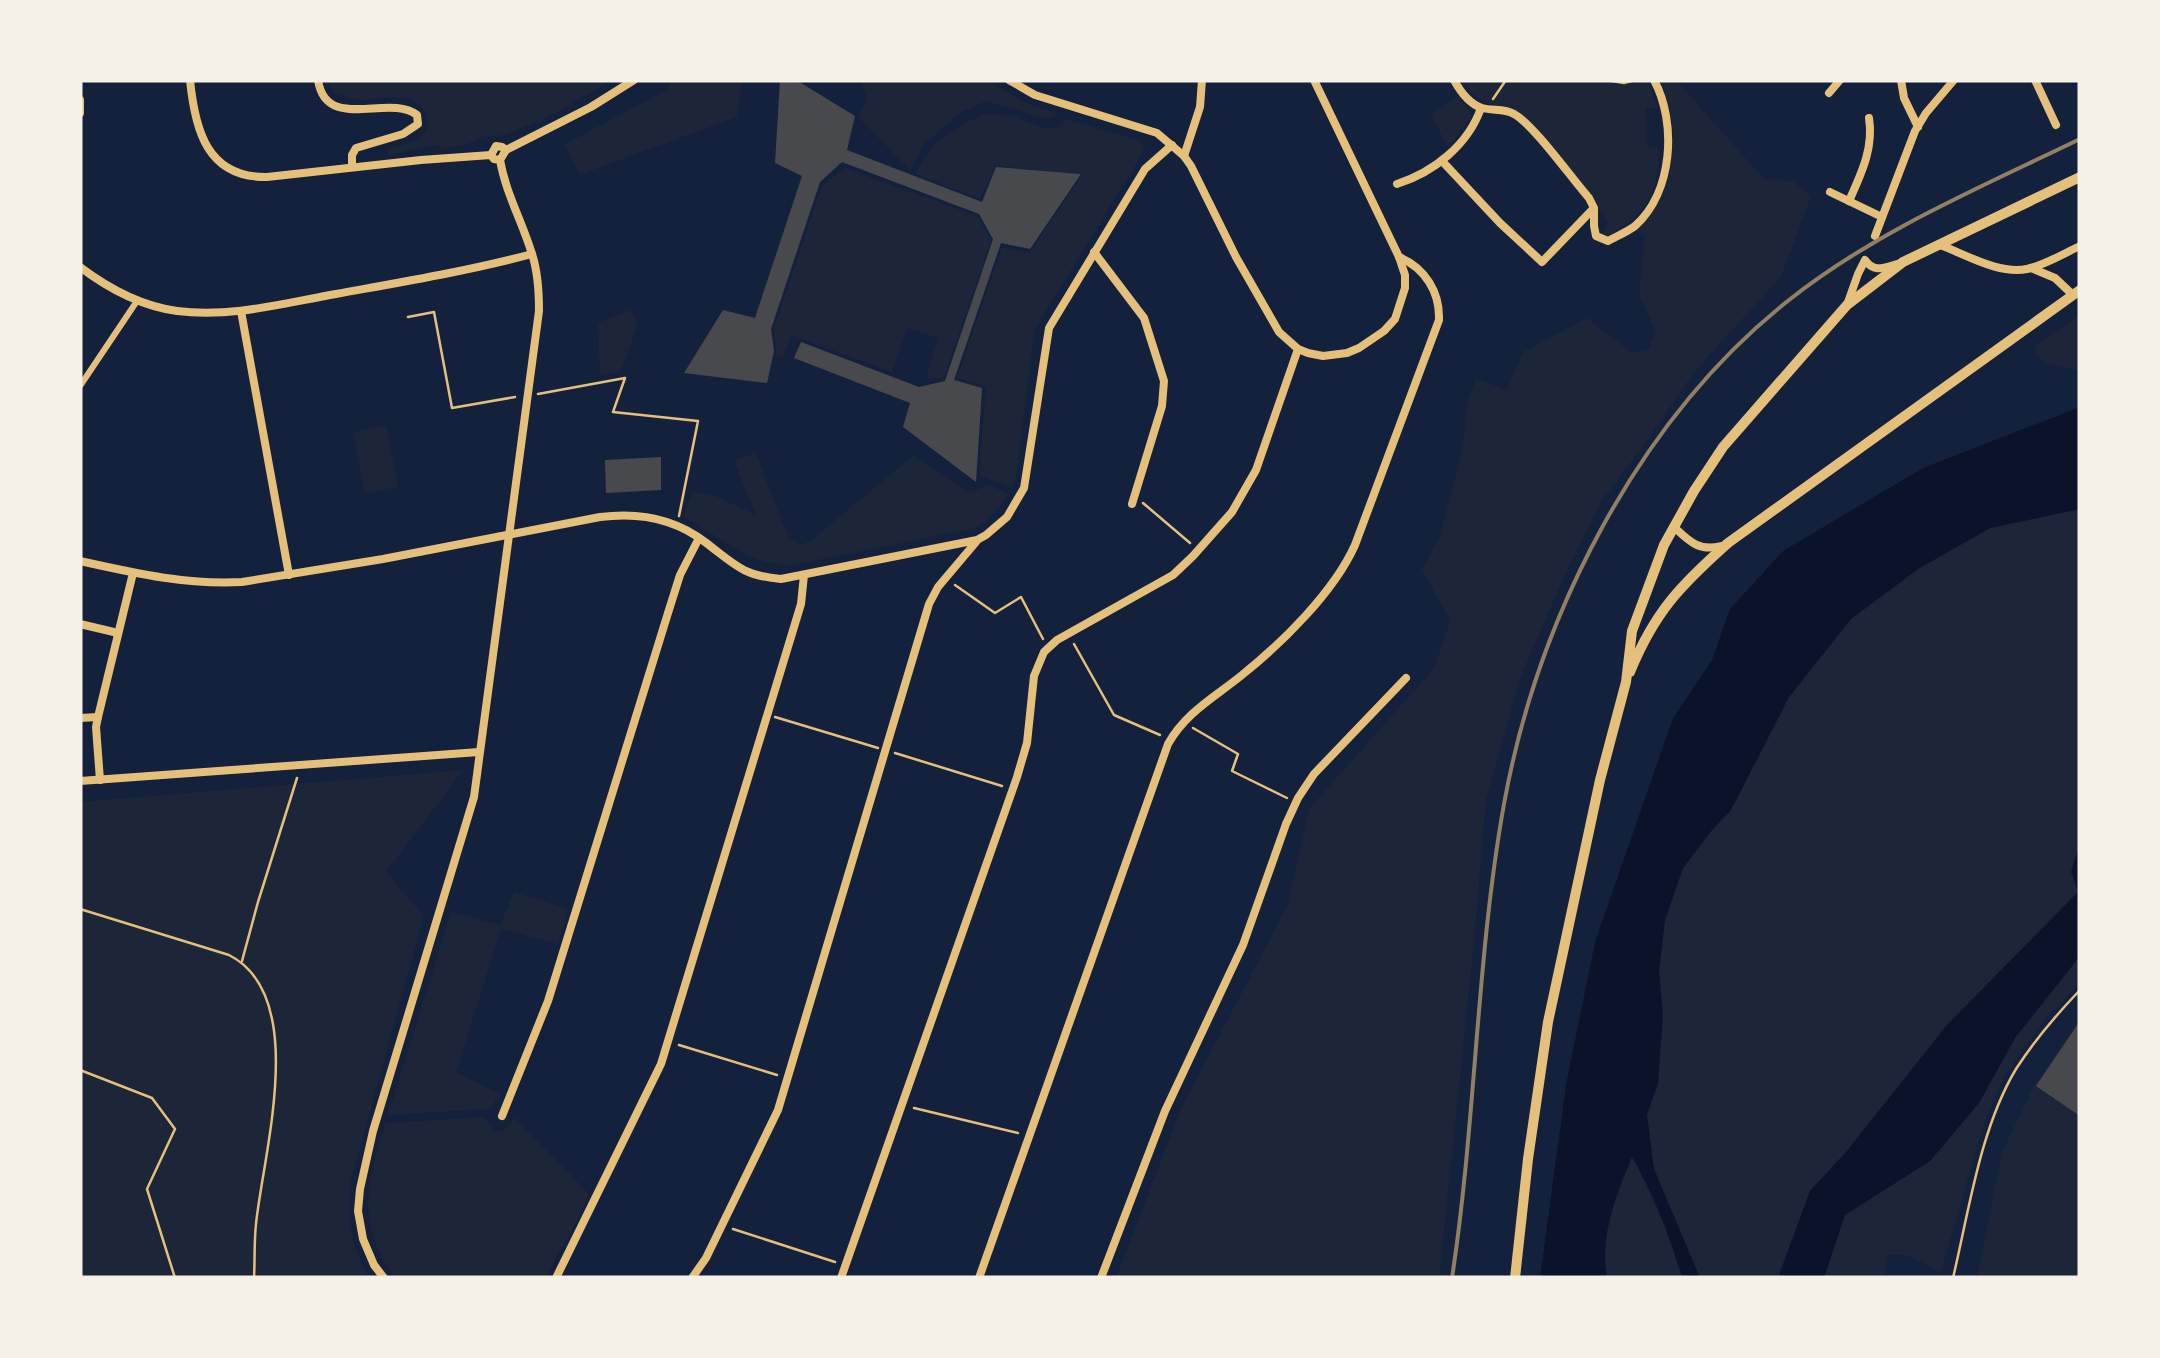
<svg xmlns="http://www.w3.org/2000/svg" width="2160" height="1358" font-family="Signika,sans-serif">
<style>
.green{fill:#1d2539}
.water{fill:#0b132b}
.building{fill:#48494c}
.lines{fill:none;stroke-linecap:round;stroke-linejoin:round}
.path{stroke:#e5c07b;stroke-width:2.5}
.pedestrian{stroke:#e5c07b;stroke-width:6}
.minor{stroke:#e5c07b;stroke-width:8}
.tertiary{stroke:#e5c07b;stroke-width:10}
.rail{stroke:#918062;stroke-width:4}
</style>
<rect width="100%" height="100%" fill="#14213d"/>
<!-- green -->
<g class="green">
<path d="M327 80H613L552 115 505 135 482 137 468 144 447 148 434 145 390 155 386 151 388 148C398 145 418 143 424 133 435 118 420 100 405 98 391 96 378 99 364 100 354 100 344 96 334 93Z"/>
<polygon points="673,80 742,80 737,117 579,175 565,144 666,90"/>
<polygon points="861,80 987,80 1026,103 1059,114 1048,119 986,101 962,112 925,143 910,170 858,117 867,99"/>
<path d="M1460 80H1648L1658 108H1646L1647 146 1659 149C1659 191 1646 216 1608 236L1604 232 1608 221 1514 111 1487 103 1471 93Z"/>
<path d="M1661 80H1676L1765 180 1793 181 1811 196 1781 277 1694 372 1645 444 1602 500 1571 561 1520 678 1486 800 1474 941 1439 1278H1116L1180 1111 1288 904 1309 809 1434 668 1450 621 1422 569 1440 536 1462 451 1468 400 1476 379 1507 390 1523 352 1587 318 1631 352 1647 351 1656 333 1639 294 1645 237 1637 231C1657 202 1673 172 1673 135 1673 117 1665 97 1661 80Z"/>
<polygon points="1458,95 1469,110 1471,119 1448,148 1431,114"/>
<path d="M987 114 1012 116 1047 129 1061 126 1065 119 1137 140 1144 145 1143 153 1035 329 1016 476 1011 488 979 475 986 387 957 378 1002 247 1029 253 1083 174 995 166 980 199 916 174C926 145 958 123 987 114Z"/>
<polygon points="845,168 977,216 991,240 944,378 926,378 938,338 907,328 892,372 791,335 783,357 776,354 774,328 822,186"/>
<polygon points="631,310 637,325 621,371 600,376 598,323"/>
<polygon points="2080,315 2080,371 2048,364 2036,355 2036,346"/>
<polygon points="386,425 398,487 365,493 353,432"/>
<path d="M756 453 782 522 790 538 802 545 815 537 913 456 970 492 989 485 1009 494 988 520 976 528 793 565C751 567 718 536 683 515L693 491 718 497 756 515 734 461Z"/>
<polygon points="2080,509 2078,892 1947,1025 1846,1152 1810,1191 1778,1278 1700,1278 1654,1169 1647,1115 1658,1083 1663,1015 1659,971 1665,920 1683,868 1712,830 1731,810 1789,697 1851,619 1918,569 1990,528"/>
<path d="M463 770 386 872 424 916 351 1180C347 1225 349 1238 369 1278H80V802Z"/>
<polygon points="514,892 568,909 558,944 501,929 456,1072 499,1094 491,1109 388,1115 451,912 500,925"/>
<polygon points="2080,956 2080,983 2041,1024 2004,1077 1985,1120 1941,1272 1907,1255 1888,1255 1884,1278 1824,1278 1845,1215 1930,1161 1979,1103 2015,1038"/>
<polygon points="2080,1018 2080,1278 1977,1278 2002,1152 2033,1088"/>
<path d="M485 1117C493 1137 506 1135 514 1117L589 1194 576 1223 545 1278H395C355 1220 367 1186 385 1123Z"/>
<path d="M1632 1156 1669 1234 1683 1278H1607C1599 1236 1618 1195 1632 1156Z"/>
</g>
<!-- water -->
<g class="water">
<path d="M2080 407V509L1990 528 1918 569 1851 619 1789 697 1731 810 1712 830 1683 868 1665 920 1659 971 1663 1015 1658 1083 1647 1115 1654 1169 1700 1278H1683L1681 1274C1668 1233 1654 1194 1632 1157 1616 1194 1599 1238 1607 1278H1540L1566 1085 1595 942 1673 718 1712 660 1730 609 1783 551 1923 468Z"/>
<polygon points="2080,843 2080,956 2015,1038 1979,1103 1930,1161 1845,1215 1824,1278 1778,1278 1810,1191 1846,1152 1947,1025 2078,892 2071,872"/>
</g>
<!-- building -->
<g class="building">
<polygon points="780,80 796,80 855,116 847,150 982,202 996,167 1081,174 1030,249 1001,243 954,380 982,388 976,482 903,427 910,403 794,358 801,342 919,387 945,381 993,239 979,214 842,162 820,182 771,329 774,351 767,383 684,373 723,310 755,318 802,176 775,163"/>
<polygon points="661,457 661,490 606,493 605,460"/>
<polygon points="2080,1021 2080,1116 2036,1086"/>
</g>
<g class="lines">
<!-- path -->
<g class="path">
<polyline points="1606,80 1624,83 1635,80"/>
<polyline points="1493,99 1506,80"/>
<polyline points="408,317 434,312 452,408 515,397"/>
<polyline points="538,394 625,378 613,412 698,421 679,516"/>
<polyline points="1143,503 1190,543"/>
<polyline points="955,585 995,613 1021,597 1043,639"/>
<polyline points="1074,644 1114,715 1160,735"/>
<polyline points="775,717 878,748"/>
<polyline points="1193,728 1238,754 1232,771 1287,798"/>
<polyline points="895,753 1002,786"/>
<path d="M80 909 229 955C310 996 263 1154 256 1224 254 1242 255 1260 254 1278"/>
<polyline points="242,961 258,902 297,778"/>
<polyline points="679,1045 777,1075"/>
<polyline points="80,1070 152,1098 175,1129 147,1189 175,1278"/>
<polyline points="914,1108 1018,1133"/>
<polyline points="733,1229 835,1262"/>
<path d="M1953 1278C1969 1211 1980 1129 2016 1069 2034 1041 2057 1014 2080 990"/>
</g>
<!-- pedestrian -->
<polyline class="pedestrian" points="80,386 137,301"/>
<!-- minor -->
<g class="minor">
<path d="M190 80C195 130 207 178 267 177L421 160 491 155"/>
<path d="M318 80C326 133 389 93 417 115L418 124 403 134 356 148 352 155V167"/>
<polyline points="1009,80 1035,95 1157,133 1184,156 1191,166 1236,257 1279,332 1298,349 1308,353 1323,356 1347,353 1359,348 1384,331 1395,319 1405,288 1405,275 1399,257 1314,80"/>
<path d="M1454 80C1460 91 1469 104 1482 108 1493 111 1504 108 1514 114 1534 125 1572 179 1589 198L1594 208V226L1596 236 1608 241C1617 236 1627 232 1635 226 1673 192 1677 123 1654 80"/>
<polyline points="1901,80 1904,98 1918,127"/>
<polyline points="2035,80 2056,125"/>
<polyline points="1829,93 1840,80"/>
<polyline points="80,100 80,113"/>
<polyline points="506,150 591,107 634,80"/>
<polyline points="1184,156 1200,107 1202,80"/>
<polyline points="1442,161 1500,223 1542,262 1593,209"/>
<path d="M1397 184C1434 172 1468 145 1481 108"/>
<polyline points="1830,192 1882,217"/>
<path d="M1849 201C1861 174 1874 148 1869 118"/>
<polyline points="1875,236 1915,131 1926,113 1954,80"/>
<path d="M1940 245C1965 254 1999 275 2027 269 2045 265 2063 254 2080 246"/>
<polyline points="1094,252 1144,318 1164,381 1162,406 1132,504"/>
<path d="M80 267C109 289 141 306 177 311 231 318 284 303 336 294 402 282 468 271 532 254"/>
<polyline points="2031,268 2055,278 2073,295"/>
<path d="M1847 305 1858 274 1865 260C1874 273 1883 268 1897 264"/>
<polyline points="241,311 289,575"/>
<path d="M1674 527C1689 541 1699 552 1721 546"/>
<path d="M80 561C134 573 186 585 242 582L383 559 600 517C638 512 674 518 705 542 734 564 743 576 781 579L977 540 986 535 1007 517 1024 488 1049 328 1145 169 1172 145"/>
<polyline points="80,624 118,633"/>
<polyline points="80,718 98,717"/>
<polyline points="100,780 96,727 98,717 133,573"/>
<polyline points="80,781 479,752"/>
<polyline points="502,1116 548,1001 668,613 680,575 699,538"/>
<path d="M384 1278 374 1265 363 1239 358 1211 360 1189 373 1131 474 797 539 311C539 291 538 272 532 254 522 221 506 194 500 160L506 150 502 147 496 146 491 155 494 159 500 160"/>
<polyline points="556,1278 661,1064 801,604 804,575"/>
<polyline points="692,1278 706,1258 778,1110 929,604 938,587 976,542"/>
<polyline points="841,1278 1017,777 1027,743 1034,676 1044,652 1057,640 1173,575 1193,556 1232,512 1256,470 1298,349"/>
<path d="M979 1278 1168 744C1186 712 1215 697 1242 675 1282 643 1334 592 1355 545L1439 320C1440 292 1425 268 1399 257"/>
<polyline points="1101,1278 1165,1111 1243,945 1286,824 1298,798 1314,774 1406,678"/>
</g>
<!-- tertiary -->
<g class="tertiary">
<path d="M1630 672C1655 611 1681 585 1728 543L2080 290"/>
<polyline points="1515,1278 1528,1159 1548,1022 1600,780 1626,682 1632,631 1664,545 1694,491 1723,447 1847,305 1903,262 2080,177"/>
</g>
<!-- rail -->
<path class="rail" d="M1452 1278C1476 1121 1476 960 1504 804 1538 617 1638 419 1789 300 1876 231 1981 187 2080 139"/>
</g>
<!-- border -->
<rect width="2160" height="1358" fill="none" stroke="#f6f1e7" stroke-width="165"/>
</svg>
